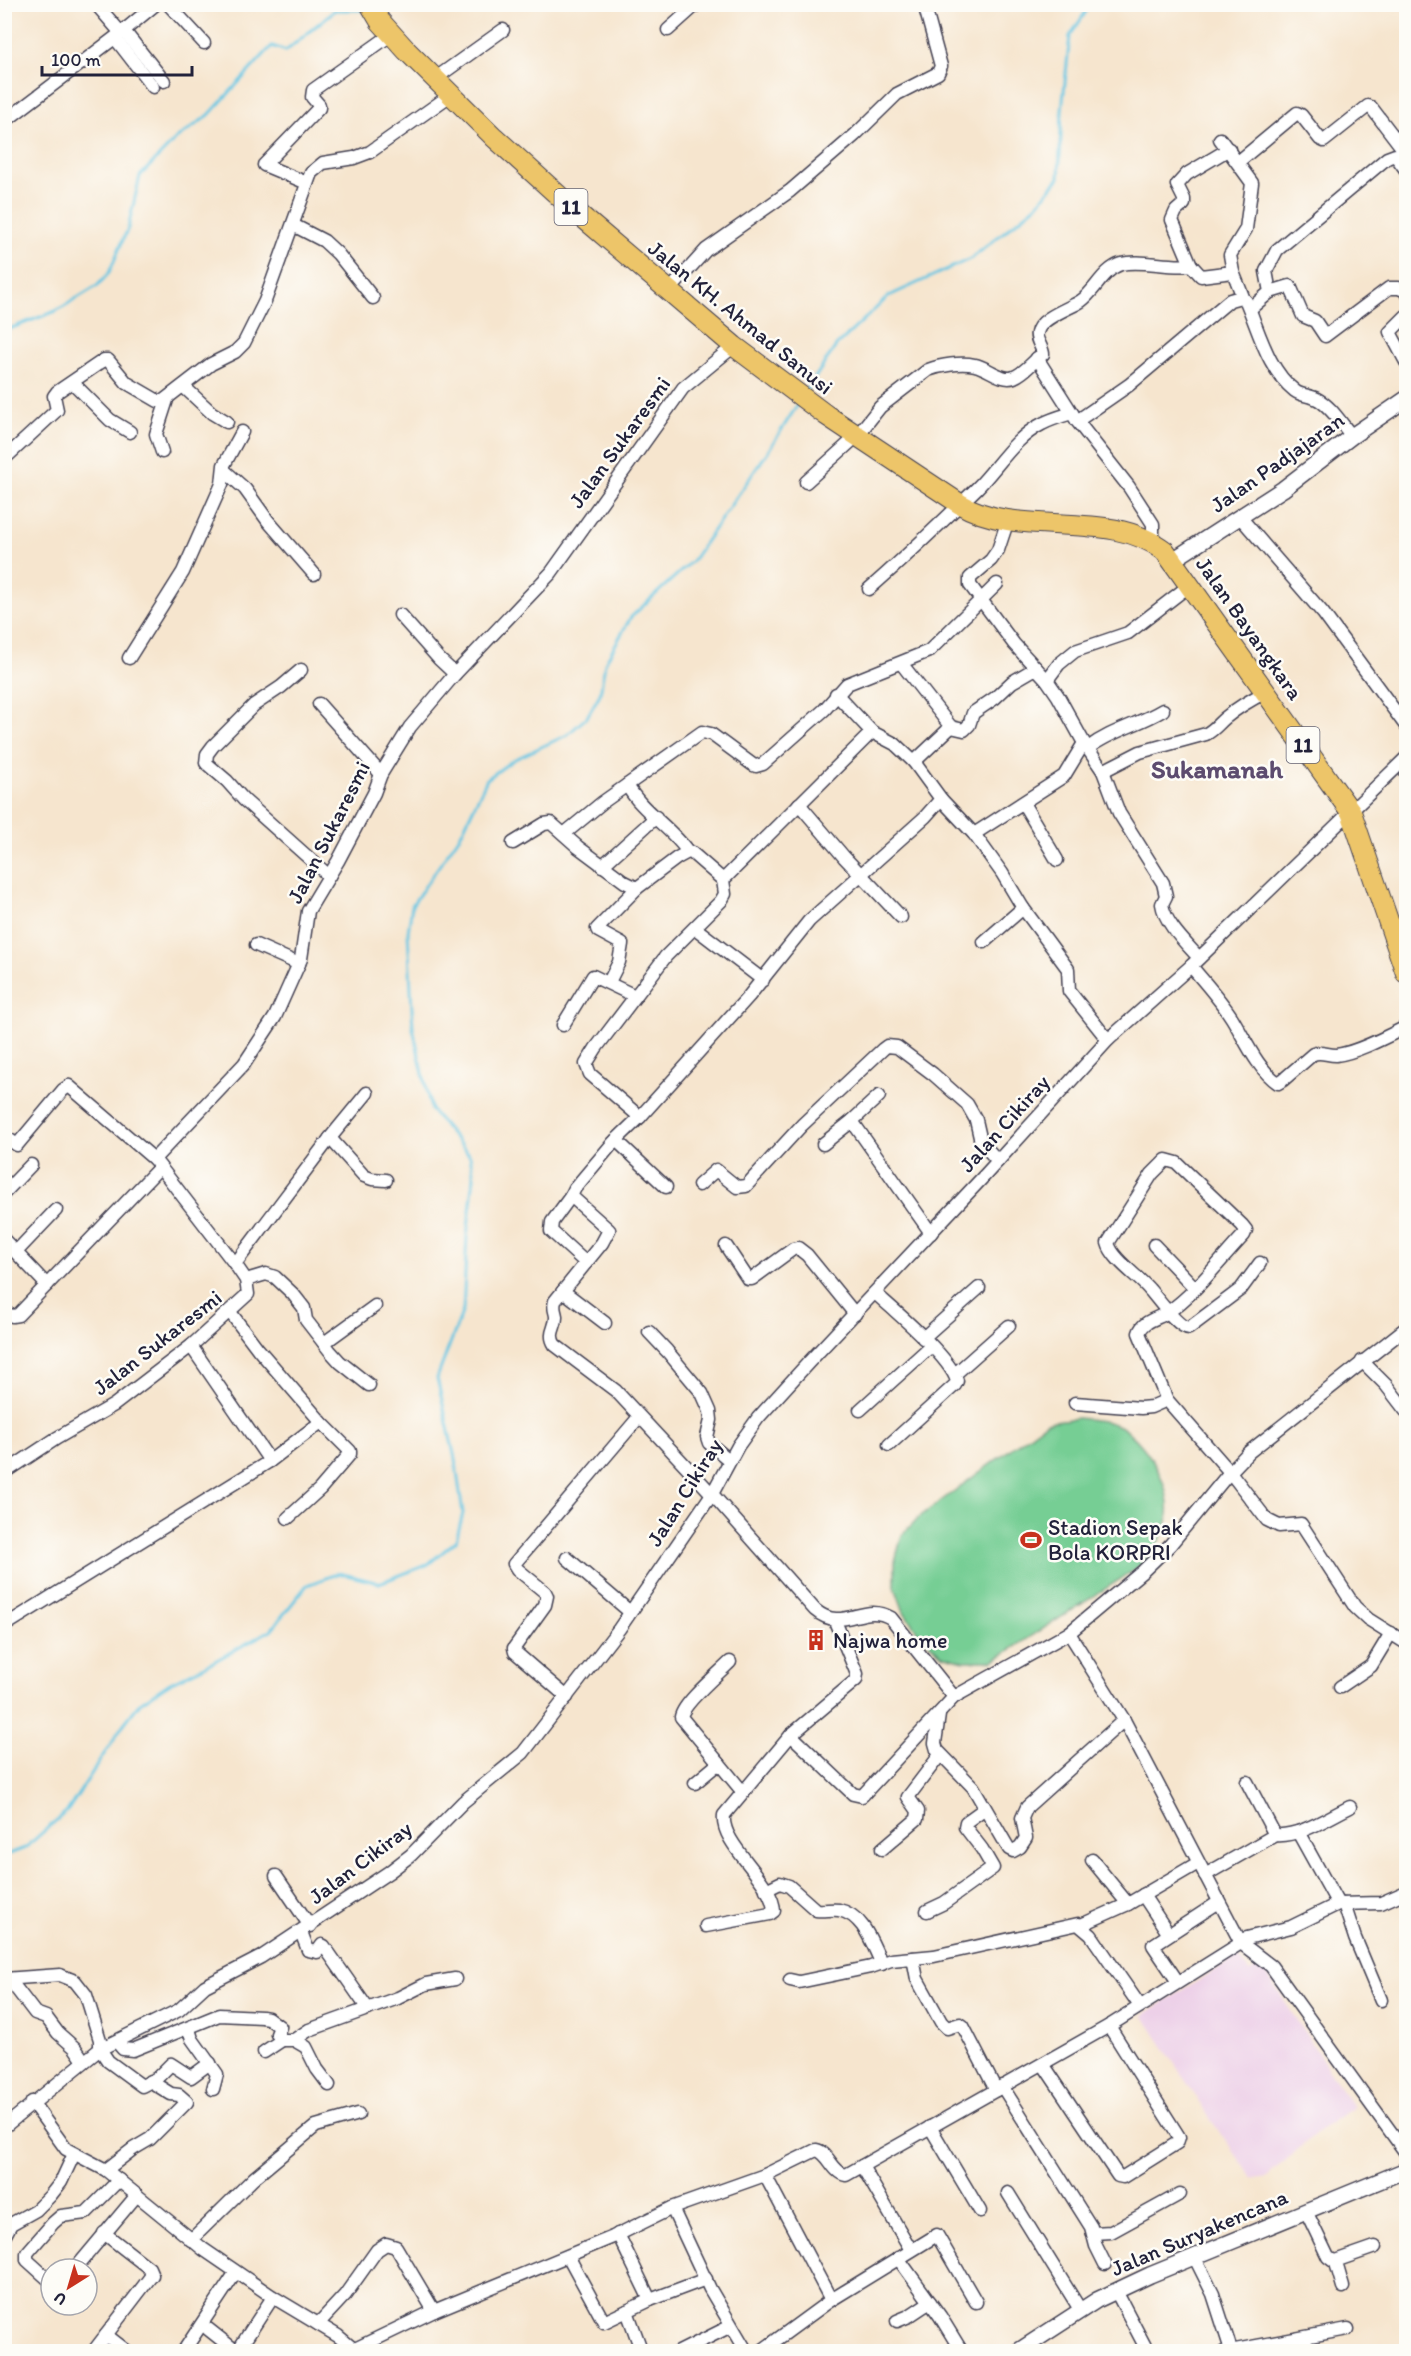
<svg xmlns="http://www.w3.org/2000/svg" width="1411" height="2356" font-family="Itim,sans-serif">
<style>
.built{fill:#edd0e8}
.green{fill:#76ce94;stroke:#4c7868;stroke-width:1.5}
.lines{fill:none;stroke-linecap:round;stroke-linejoin:round}
.stream{stroke:#64c5e2;stroke-width:3}
.minor-casing{stroke:#423f51;stroke-width:15}
.tertiary-casing{stroke:#423f51;stroke-width:18}
.trunk-casing{stroke:#423f51;stroke-width:22}
.minor{stroke:#fff;stroke-width:12}
.tertiary{stroke:#fff;stroke-width:15}
.trunk{stroke:#edc569;stroke-width:20}
.labels{text-anchor:middle;stroke-width:5;stroke-linejoin:round;paint-order:stroke}
.shield{fill:#fdfcf7;stroke:#646373;stroke-width:1.5}
.shield-label{font-size:21px;font-weight:bold;fill:#22223b}
.street-label{font-size:22px;fill:#22223b;stroke:#fdfcf7}
.poi-label{font-size:22px;fill:#22223b;stroke:#fdfcf7;text-anchor:start}
.quarter-label{font-size:26px;font-weight:bold;fill:#5d4c6f;stroke:#fdfcf7}
</style>
<rect width="100%" height="100%" fill="#fdfcf7"/>
<filter id="ink" filterUnits="userSpaceOnUse"><feTurbulence type="fractalNoise" baseFrequency=".0167" numOctaves="2"/><feDisplacementMap in="SourceGraphic" scale="12" xChannelSelector="R" yChannelSelector="G"/><feConvolveMatrix kernelMatrix="1 2 1 2 8 2 1 2 1" color-interpolation-filters="sRGB"/></filter>
<filter id="wash" filterUnits="userSpaceOnUse"><feTurbulence type="fractalNoise" baseFrequency=".008" numOctaves="4" result="noise"/><feDisplacementMap in="SourceGraphic" scale="24" xChannelSelector="R" yChannelSelector="G"/><feGaussianBlur stdDeviation="1.35" result="paint"/><feColorMatrix in="noise" values="0 0 0 0 0 0 0 0 0 0 0 0 0 0 0 0 0 1.4 0 .05"/><feComposite in="paint" operator="in"/></filter>
<g filter="url(#wash)">
<rect width="100%" height="100%" fill="#f6e5ce"/>
<!-- built -->
<polygon class="built" points="1237,1957 1250,1972 1261,1965 1353,2107 1316,2133 1266,2178 1252,2177 1211,2120 1143,2015"/>
<!-- green -->
<path class="green" d="M1078 1418C1091 1420 1108 1420 1119 1426 1148 1442 1177 1493 1166 1526 1159 1547 1147 1561 1130 1573L993 1661H964L942 1655 919 1634 904 1612 895 1587V1561L902 1535 918 1518 1047 1422Z"/>
<g class="lines">
<!-- stream -->
<g class="stream">
<polyline points="382,11 389,4"/>
<polyline points="4,331 56,311 97,286 109,273 128,228 140,176 176,139 209,115 272,46 286,51 335,10 365,10"/>
<polyline points="806,391 836,346 889,296 972,258 1036,206 1059,178 1062,110 1070,36 1091,4"/>
<polyline points="4,1856 25,1848 68,1810 123,1725 140,1703 170,1683 213,1662 271,1630 307,1585 339,1573 379,1583 427,1565 456,1541 463,1513 455,1459 437,1378 463,1310 467,1236 474,1177 470,1156 431,1110 413,1028 408,932 412,905 461,834 487,779 513,760 567,735 587,717 600,694 605,663 631,617 692,561 765,456 798,404"/>
</g>
</g>
</g>
<g filter="url(#ink)">
<g class="lines">
<defs>
<g id="minor">
<polyline points="96,4 121,33"/>
<polyline points="168,4 204,43"/>
<polyline points="668,30 697,4"/>
<polyline points="124,31 164,81"/>
<polyline points="115,38 153,87"/>
<polyline points="436,78 503,30"/>
<polyline points="4,122 121,33 156,4"/>
<polyline points="1220,139 1252,183 1246,229 1230,255 1233,272 1243,297"/>
<polyline points="1238,162 1297,113 1301,115 1320,139 1324,141 1368,106 1371,107 1403,149"/>
<polyline points="307,183 264,165 319,108 319,105 312,97 313,90 392,34"/>
<polyline points="293,225 324,241 338,254 373,298"/>
<polyline points="1191,265 1172,220 1176,211 1184,204 1184,199 1177,185 1187,174 1229,149"/>
<polyline points="669,291 706,250 790,191 855,135 897,94 938,73 941,66 924,4"/>
<polyline points="1270,292 1290,286 1303,316 1315,321 1325,336 1389,288 1399,288 1406,291"/>
<polyline points="1250,309 1270,292 1266,271 1277,250 1387,158 1395,155 1406,170"/>
<polyline points="1406,316 1390,332 1406,362"/>
<polyline points="1037,358 1077,421 1129,487 1153,524 1153,542"/>
<polyline points="73,383 110,420 130,432"/>
<polyline points="183,386 212,413 227,422"/>
<path d="M1077 421 1129 385 1230 300 1241 297 1246 301C1259 331 1268 370 1295 391 1301 396 1310 395 1317 399 1331 406 1342 425 1352 436"/>
<polyline points="162,452 156,434 167,400"/>
<polyline points="4,459 57,410 54,396 57,392 104,360 108,360 127,383 158,401 163,401 211,364 235,352 244,343 265,301 311,173 323,163 354,158 370,152 452,94"/>
<polyline points="225,471 245,489 268,521 314,574"/>
<path d="M806 482 857 436 880 407 928 370C941 365 961 362 975 365 987 367 1002 382 1014 377 1026 372 1033 361 1043 354 1043 348 1035 339 1037 333 1039 318 1071 308 1081 301 1095 291 1104 269 1121 264 1140 259 1169 268 1191 265L1201 276 1233 272"/>
<polyline points="1240,517 1323,613 1406,726"/>
<path d="M1008 520 998 550 991 560 970 578V585L1014 644 1047 680 1058 696 1084 743 1103 771 1119 813 1163 883 1166 896 1162 904C1165 924 1186 943 1199 958"/>
<path d="M869 589C906 557 941 523 977 488 998 467 1014 438 1042 424 1051 419 1062 416 1072 413"/>
<polyline points="400,615 439,659 455,674"/>
<polyline points="129,658 183,572 222,484 224,465 242,432"/>
<path d="M901 663 951 727 914 762 941 799 925 817 809 921 749 996 640 1117 613 1143 575 1188 571 1196 609 1230 602 1243 555 1301C553 1308 555 1310 556 1316 557 1327 547 1333 555 1345L616 1391 712 1494 815 1610C843 1634 863 1601 891 1618L954 1697 1069 1633 1143 1571 1170 1545 1230 1472 1249 1452 1406 1328"/>
<polyline points="301,670 281,687 254,705 213,746 207,754 206,763 227,781 244,800 329,876"/>
<polyline points="1047,680 1059,664 1075,651 1128,633 1190,585"/>
<polyline points="836,694 872,732 895,744 914,762"/>
<polyline points="319,704 381,774"/>
<polyline points="951,727 964,730 969,725 973,713 995,698 1012,682 1036,668"/>
<path d="M1088 748C1112 730 1138 725 1163 710"/>
<path d="M1103 771 1140 752 1206 734C1214 730 1218 724 1225 718 1237 708 1252 699 1266 692"/>
<path d="M627 785C642 812 671 827 688 852L692 853 723 880 872 732"/>
<polyline points="941,799 974,834 1002,873 1023,908 1068,969 1069,991 1108,1040"/>
<polyline points="1023,803 1057,860"/>
<polyline points="799,804 844,857 901,917"/>
<polyline points="564,834 603,802 702,732 711,734 753,765 756,766 763,764 824,710 847,684 929,651 997,584"/>
<polyline points="974,834 1064,776 1084,743"/>
<polyline points="513,843 544,824 551,823 578,847 625,882 637,888 677,858 688,852"/>
<polyline points="602,866 656,817"/>
<polyline points="695,928 763,980"/>
<polyline points="984,942 1023,908"/>
<polyline points="256,945 299,964"/>
<path d="M1191 966C1205 983 1220 999 1232 1018 1245 1039 1257 1069 1278 1083L1283 1080 1313 1054C1321 1051 1327 1055 1336 1055 1356 1053 1388 1036 1406 1027"/>
<polyline points="609,982 619,962 622,944 598,931 597,929 637,888"/>
<polyline points="563,1025 593,976 635,996"/>
<polyline points="640,1117 590,1074 586,1064 596,1048 666,956 721,901 725,894 723,880"/>
<polyline points="852,1121 931,1233"/>
<polyline points="4,1136 17,1145 63,1090 69,1086 154,1159"/>
<polyline points="330,1138 364,1176 372,1179 386,1180"/>
<polyline points="616,1140 666,1187"/>
<polyline points="823,1144 852,1121 879,1096"/>
<polyline points="699,1185 716,1170 737,1187 746,1186 802,1125 883,1049 887,1046 897,1047 933,1074 967,1104 976,1120 981,1142 998,1161"/>
<polyline points="4,1193 31,1165"/>
<polyline points="571,1196 552,1222 551,1231 586,1263"/>
<polyline points="4,1240 47,1285"/>
<polyline points="1154,1245 1195,1288"/>
<polyline points="726,1246 748,1279 752,1279 793,1249 798,1248 807,1255 855,1314"/>
<polyline points="16,1252 56,1210"/>
<path d="M1260 1263 1241 1289 1189 1328C1178 1328 1157 1298 1149 1289 1138 1276 1112 1259 1108 1243L1152 1174 1166 1160 1177 1163 1242 1225 1246 1230 1244 1235C1222 1258 1194 1295 1168 1312 1158 1319 1143 1320 1139 1333L1167 1400 1230 1472 1267 1520 1279 1526 1301 1524 1355 1607 1368 1619 1406 1643"/>
<polyline points="235,1264 330,1138 367,1093"/>
<polyline points="246,1280 266,1274 275,1277 293,1294 304,1308 306,1320 330,1351 340,1362 369,1385"/>
<polyline points="563,1291 605,1323"/>
<path d="M875 1293C895 1311 950 1357 957 1381L955 1385 889 1445"/>
<polyline points="4,1312 12,1316 18,1315 160,1167"/>
<polyline points="649,1332 667,1351 702,1393 710,1411 711,1420 707,1437 709,1443 729,1460"/>
<polyline points="923,1338 979,1288"/>
<polyline points="324,1343 375,1306"/>
<polyline points="191,1346 270,1461"/>
<polyline points="1362,1361 1386,1385 1406,1411"/>
<polyline points="955,1374 1009,1326"/>
<polyline points="1075,1403 1141,1408 1151,1407 1167,1400"/>
<polyline points="860,1410 931,1346"/>
<polyline points="4,1473 57,1438 114,1405 191,1346 248,1294 246,1280 235,1264 154,1159 244,1064 275,1017 301,959 308,911 338,861 374,793 381,774 410,727 455,674 551,573 683,388 734,346"/>
<polyline points="288,1518 320,1489 350,1454 350,1451 321,1422"/>
<polyline points="567,1558 630,1612"/>
<polyline points="4,1626 270,1461 321,1422 258,1349 230,1312"/>
<polyline points="1069,1633 1124,1720 1241,1943 1271,1966 1406,2153"/>
<path d="M730 1662C718 1674 683 1703 681 1717L742 1791"/>
<polyline points="1340,1687 1371,1666 1391,1633"/>
<polyline points="567,1697 515,1652 514,1648 545,1605 547,1596 545,1592 517,1569 514,1564 639,1417"/>
<polyline points="939,1715 935,1743 937,1750 973,1787 1009,1849 1013,1851 1020,1847 1026,1838 1022,1818 1027,1807 1124,1720"/>
<polyline points="791,1735 853,1794 862,1796 954,1697"/>
<polyline points="1247,1782 1275,1835"/>
<polyline points="695,1783 719,1763"/>
<polyline points="1298,1832 1338,1904"/>
<polyline points="882,1849 917,1819 918,1811 908,1797 940,1755"/>
<polyline points="1092,1860 1128,1904 1198,1863"/>
<path d="M1205 1875 1275 1835C1300 1837 1327 1818 1350 1807"/>
<polyline points="276,1876 310,1926"/>
<path d="M766 1890 780 1883 789 1886 816 1910C824 1911 832 1909 839 1910 864 1915 872 1944 882 1964"/>
<polyline points="1143,1895 1168,1933"/>
<polyline points="1344,1904 1355,1938 1381,2000"/>
<polyline points="927,1911 944,1903 993,1868 982,1849 965,1827 966,1822 984,1809"/>
<polyline points="1081,1925 1128,1904"/>
<path d="M706 1926 770 1914 774 1911C773 1880 720 1845 724 1815L791 1735 856 1680 857 1674 835 1621"/>
<polyline points="301,1932 308,1950 317,1952 322,1945 324,1946 368,2009"/>
<polyline points="1239,1940 1291,1927 1338,1904 1381,1903 1406,1892"/>
<polyline points="913,1958 917,1979 941,2022 947,2028 960,2024 963,2026 996,2090"/>
<polyline points="4,1979 60,1975 75,1981 86,1995 100,2040 100,2049 108,2061 142,2086 157,2078 171,2064 191,2077 210,2063"/>
<polyline points="9,1979 35,2013 46,2017 58,2033 75,2048 84,2061"/>
<polyline points="790,1980 799,1982 871,1967 891,1960 934,1956 1078,1924 1091,1935 1140,2006"/>
<polyline points="1178,1982 1153,1945 1219,1902"/>
<polyline points="189,2029 192,2039 217,2074 213,2089"/>
<polyline points="294,2040 309,2030 398,1998 426,1984 455,1979"/>
<polyline points="117,2042 123,2049 133,2050 219,2015 262,2017 268,2018 280,2027 277,2034 282,2040 294,2040 306,2047 317,2069 329,2085"/>
<polyline points="264,2052 282,2040"/>
<polyline points="1043,2064 1118,2176 1123,2177 1177,2143 1179,2137 1109,2026"/>
<polyline points="1002,2086 1091,2227 1096,2246 1105,2264"/>
<polyline points="32,2102 66,2149 106,2170 203,2249 273,2297 338,2336 357,2352"/>
<polyline points="4,2127 100,2049 179,2010 205,1986 261,1957 389,1872 411,1855 463,1802 523,1753 619,1629 712,1494 738,1446 758,1418 809,1362 986,1174 1108,1040 1191,966 1406,758"/>
<polyline points="930,2127 980,2211"/>
<polyline points="862,2166 911,2250"/>
<polyline points="106,2170 133,2149 150,2139 187,2102 179,2095 171,2094 150,2081"/>
<polyline points="765,2175 831,2300"/>
<polyline points="1008,2193 1081,2311"/>
<polyline points="672,2208 710,2289 747,2352"/>
<polyline points="1306,2211 1328,2257 1336,2263 1343,2287"/>
<polyline points="1093,2233 1111,2232 1180,2194"/>
<polyline points="618,2234 650,2300"/>
<polyline points="4,2237 11,2224 36,2210 50,2196 61,2182 74,2154"/>
<polyline points="191,2240 254,2178 316,2126 358,2114"/>
<polyline points="568,2256 604,2322 650,2300 706,2279"/>
<polyline points="1194,2256 1213,2294 1231,2350"/>
<polyline points="898,2258 940,2316 962,2352"/>
<polyline points="1335,2261 1375,2247"/>
<polyline points="75,2269 137,2195"/>
<polyline points="48,2279 27,2260 27,2253 53,2223 61,2216 86,2213 119,2180"/>
<polyline points="1116,2291 1148,2352"/>
<polyline points="627,2311 642,2352"/>
<polyline points="897,2321 909,2316 930,2302"/>
<polyline points="318,2324 345,2295 377,2250 386,2244 396,2247 434,2311"/>
<polyline points="208,2329 237,2352"/>
<polyline points="106,2335 128,2352"/>
<path d="M355 2349 434 2311 613 2237 672 2208 765 2175 816 2150C829 2152 832 2173 846 2175L1109 2026 1241 1943"/>
<polyline points="93,2352 152,2275 149,2268 104,2233"/>
<polyline points="183,2352 236,2272"/>
<polyline points="237,2352 273,2297"/>
<polyline points="679,2352 731,2326"/>
<polyline points="760,2352 831,2300 937,2235 976,2302"/>
<polyline points="1224,2352 1348,2329"/>
</g>
<g id="tertiary">
<polyline points="1173,560 1283,489 1352,436 1406,399"/>
<polyline points="1017,2352 1097,2300 1150,2275 1406,2170"/>
</g>
<path id="trunk" d="M370 4 380 21 407 51 494 137 580 215 734 346 826 415 960 504C1021 540 1108 507 1165 551L1351 812 1406 973"/>
</defs>
<!-- minor casing -->
<use href="#minor" class="minor-casing"/>
<!-- tertiary casing -->
<use href="#tertiary" class="tertiary-casing"/>
<!-- trunk casing -->
<use href="#trunk" class="trunk-casing"/>
<!-- minor -->
<use href="#minor" class="minor"/>
<!-- tertiary -->
<use href="#tertiary" class="tertiary"/>
<!-- trunk -->
<use href="#trunk" class="trunk"/>
</g>
</g>
<!-- icons -->
<defs>
<symbol id="stadium-bare" viewBox="-9 -9 18 18"><path d="M0-5a6.5 5 0 1 0 0 10a6.5 5 0 1 0 0-10ZM-3.5-1.8h7v3.6h-7Z" fill="#c8321e" stroke="#fdfcf7" stroke-width="2.5" paint-order="stroke"/></symbol>
<symbol id="building-bare" viewBox="-9 -9 18 18"><path d="M-4-6H4V6H1V3H-1V6H-4ZM-2.5-4.3h1.7v1.8h-1.7ZM.8-4.3h1.7v1.8H.8ZM-2.5-1h1.7V.8h-1.7ZM.8-1h1.7V.8H.8Z" fill="#c8321e" stroke="#fdfcf7" stroke-width="2.5" paint-order="stroke"/></symbol>
</defs>
<g fill-rule="evenodd">
<use href="#stadium-bare" x="1016" y="1525" width="30" height="30"/>
<use href="#building-bare" x="801" y="1625" width="30" height="30"/>
</g>
<g class="labels">
<!-- shield labels -->
<g class="shield">
<rect x="554.5" y="189" width="33" height="36" rx="4.5"/>
<rect x="1286.5" y="727" width="33" height="36" rx="4.5"/>
</g>
<g class="shield-label">
<text x="571" y="214">11</text>
<text x="1303" y="752">11</text>
</g>
<!-- street labels -->
<g class="street-label">
<text transform="translate(741 317) rotate(39)" y="8">Jalan KH. Ahmad Sanusi</text>
<text transform="translate(619 442) rotate(-54)" y="8">Jalan Sukaresmi</text>
<text transform="translate(1277 462) rotate(-35)" y="8">Jalan Padjajaran</text>
<text transform="translate(1250 628) rotate(55)" y="8">Jalan Bayangkara</text>
<text transform="translate(328 832) rotate(-63)" y="8">Jalan Sukaresmi</text>
<text transform="translate(1004 1123) rotate(-48)" y="8">Jalan Cikiray</text>
<text transform="translate(157 1342) rotate(-38)" y="8">Jalan Sukaresmi</text>
<text transform="translate(684 1492) rotate(-58)" y="8">Jalan Cikiray</text>
<text transform="translate(360 1862) rotate(-37)" y="8">Jalan Cikiray</text>
<text transform="translate(1199 2232) rotate(-23)" y="8">Jalan Suryakencana</text>
</g>
<!-- poi labels -->
<g class="poi-label">
<text x="1048" y="1535">Stadion Sepak<tspan x="1048" dy="25">Bola KORPRI</tspan></text>
<text x="833" y="1648">Najwa home</text>
</g>
<!-- quarter labels -->
<g class="quarter-label">
<text x="1217" y="778">Sukamanah</text>
</g>
</g>
<!-- margin -->
<rect width="1411" height="2356" fill="none" stroke="#fdfcf7" stroke-width="24"/>
<!-- north arrow -->
<g transform="translate(69 2287) rotate(217)"><circle r="28" fill="#fdfcf7" stroke="#a5a5ac" stroke-width="1.5"/>
<path d="M0-4.5L10 22L0 15L-10 22Z" fill="#c8321e"/>
<text y="-9" font-size="16" font-weight="bold" text-anchor="middle" fill="#22223b">U</text>
</g>
<!-- scale -->
<path d="M42 66v9h150v-9" fill="none" stroke="#22223b" stroke-width="3"/>
<text x="51" y="66" font-size="18" fill="#22223b" stroke="#fdfcf7" stroke-width="4.5" paint-order="stroke">100 m</text>
</svg>
